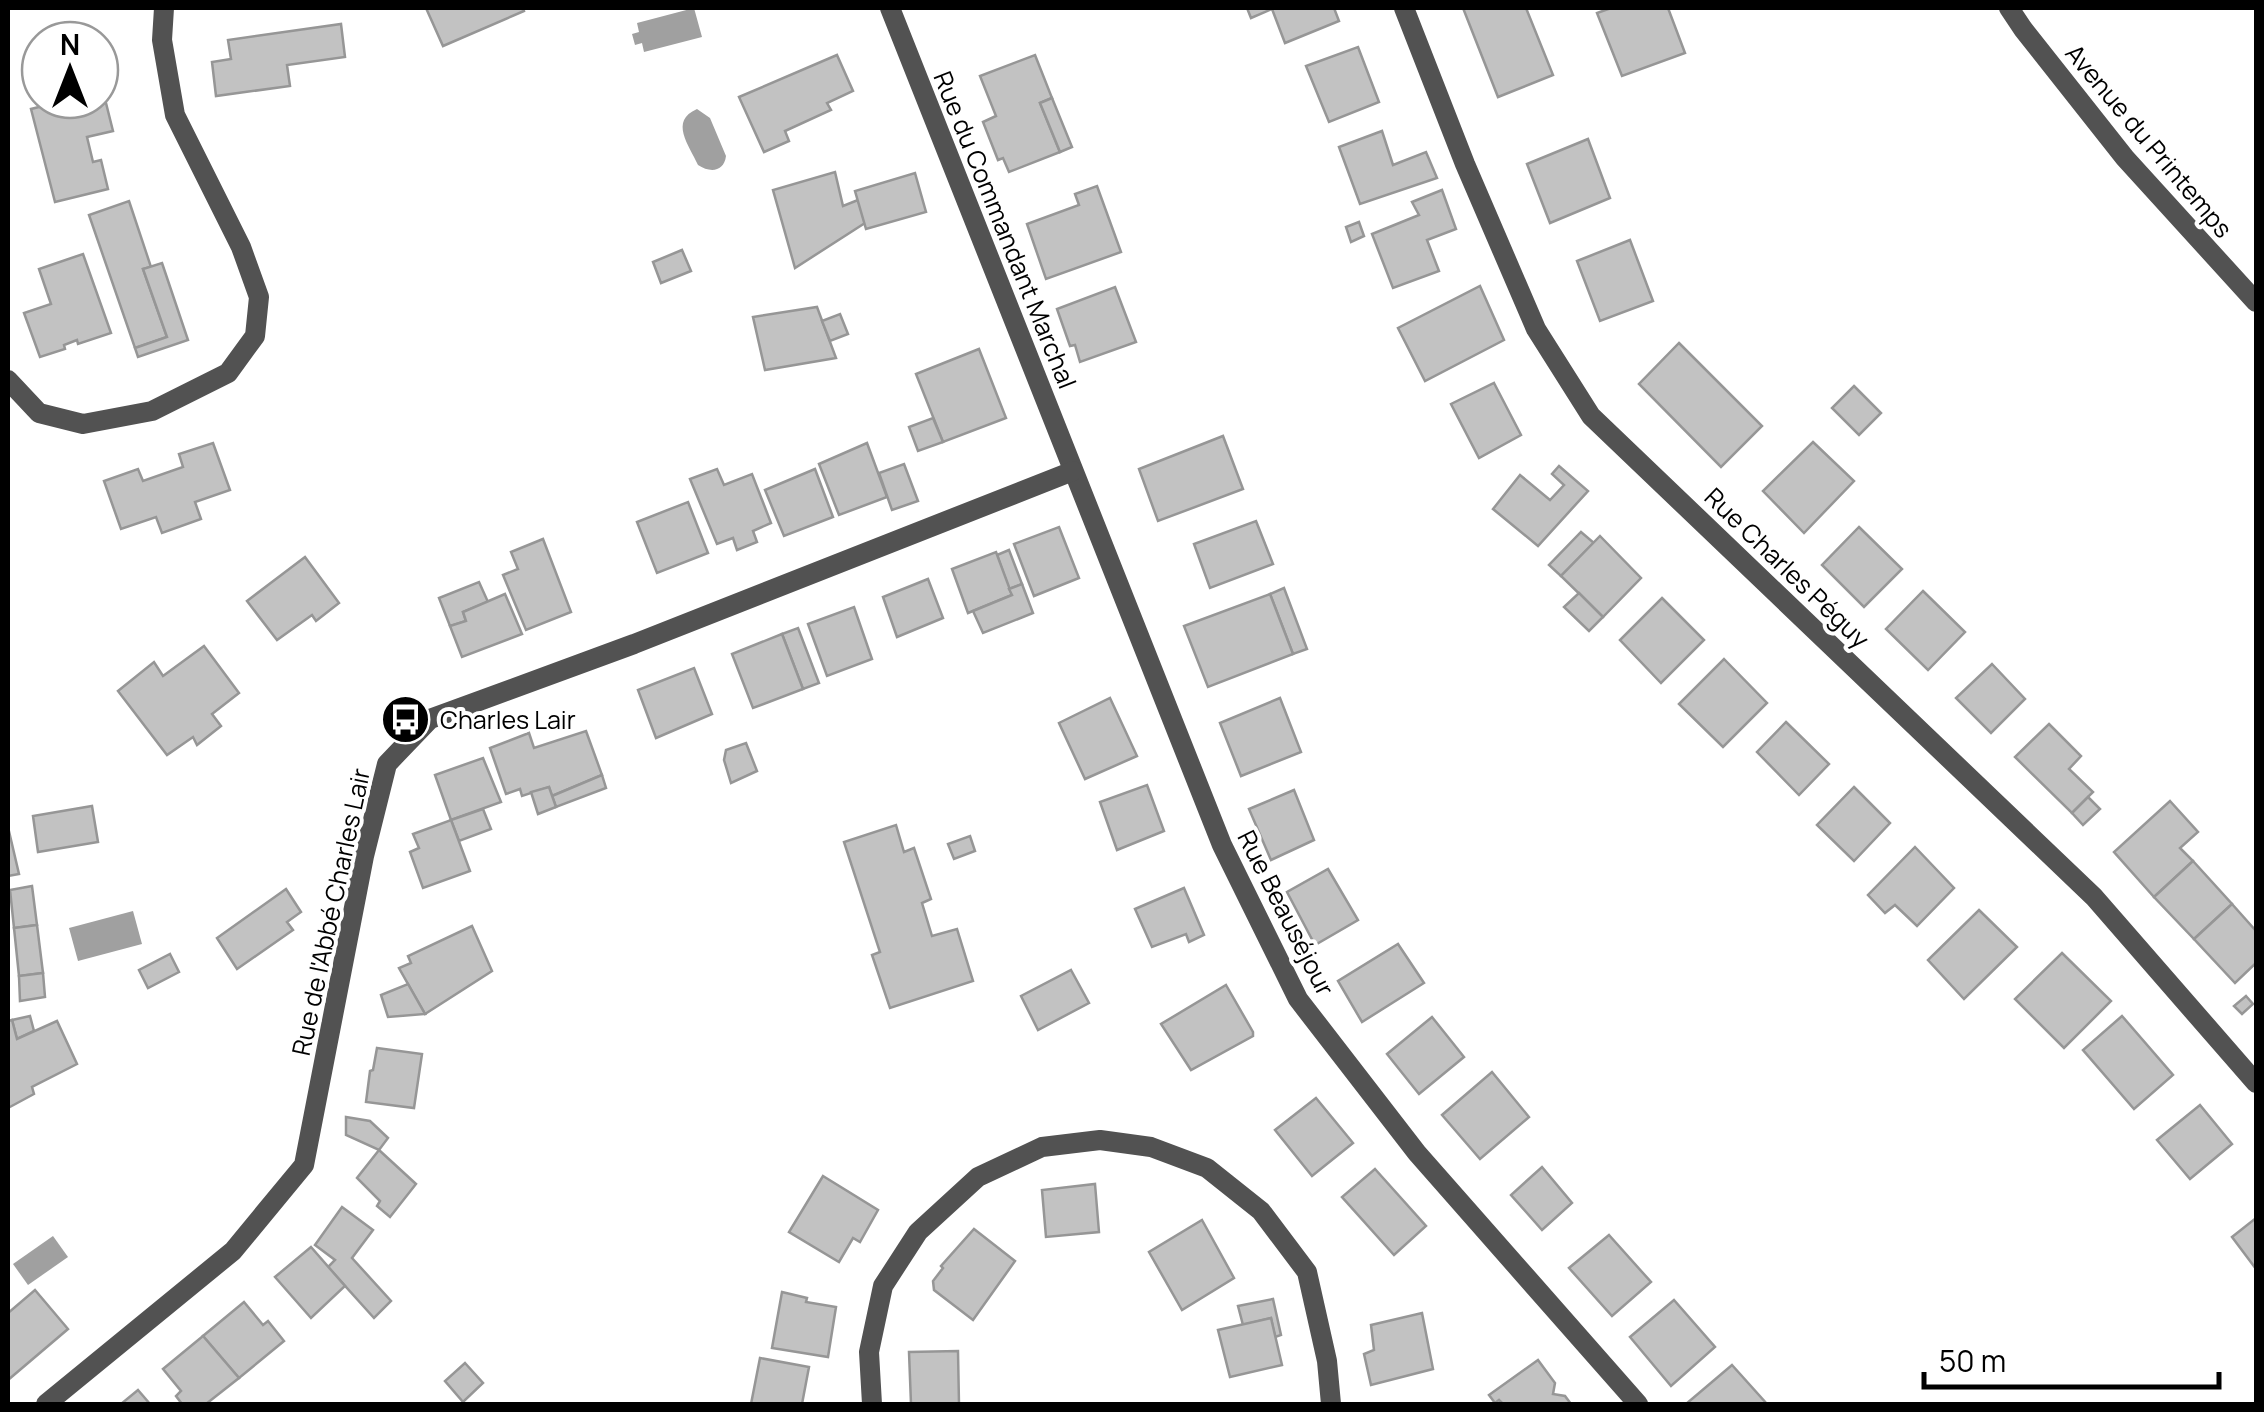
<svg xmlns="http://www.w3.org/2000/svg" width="2264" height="1412" font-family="Manrope,sans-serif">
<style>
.water{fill:#a0a0a0}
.building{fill:#c2c2c2;stroke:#969696;stroke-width:2.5}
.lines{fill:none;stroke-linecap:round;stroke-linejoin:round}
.minor{stroke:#525252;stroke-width:20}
.tertiary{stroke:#525252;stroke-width:20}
.labels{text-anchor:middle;stroke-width:8;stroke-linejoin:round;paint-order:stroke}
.street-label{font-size:25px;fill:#000;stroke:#fff}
.poi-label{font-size:25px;fill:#000;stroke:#fff;text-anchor:start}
</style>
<rect width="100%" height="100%" fill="#fff"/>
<!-- water -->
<g class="water">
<polygon points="694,8 702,37 644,52 642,43 635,45 632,34 639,32 637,23"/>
<path d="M697 109 710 118 726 156C724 172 710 173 698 165 689 145 669 121 697 109Z"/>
<polygon points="133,911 142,944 78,961 69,928"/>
<polygon points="53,1236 68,1257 28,1285 13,1264"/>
</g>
<!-- building -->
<g class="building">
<polygon points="426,8 523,8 524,11 443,46"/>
<polygon points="1247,8 1334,8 1339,21 1285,43 1272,9 1251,18"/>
<polygon points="1463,8 1526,8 1553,75 1498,97"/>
<polygon points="1611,8 1668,8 1685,53 1622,76 1597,13"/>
<polygon points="341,24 345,57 287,65 290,86 216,96 212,62 231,59 228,40"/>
<polygon points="1358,47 1379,102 1329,122 1306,66"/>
<polygon points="837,55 853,91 827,103 831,110 785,131 789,141 764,152 739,97"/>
<polygon points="1035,55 1052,98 1040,103 1060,152 1009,172 1003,158 998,160 983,122 996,116 980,76"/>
<polygon points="103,91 113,131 87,137 93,162 101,160 108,189 55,202 31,109 67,100 100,100 100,92"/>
<polygon points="1052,98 1072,147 1060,152 1040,103"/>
<polygon points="1382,131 1393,165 1426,152 1437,178 1360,204 1339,147"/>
<polygon points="1588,139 1610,198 1550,223 1527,164"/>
<polygon points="835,172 843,206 858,200 865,223 795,268 773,190"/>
<polygon points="915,173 926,212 866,229 855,191"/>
<polygon points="1097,186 1121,252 1046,279 1027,224 1079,205 1075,194"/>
<polygon points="1442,190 1456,229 1427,240 1439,271 1393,288 1372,234 1419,215 1412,202"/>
<polygon points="129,201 151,267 143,269 167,337 135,348 89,215"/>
<polygon points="1359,222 1364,236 1351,242 1346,227"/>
<polygon points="1630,240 1653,301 1600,321 1577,261"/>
<polygon points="682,250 691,271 661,283 653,262"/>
<polygon points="83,254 111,333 78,344 77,340 64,345 65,349 40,357 24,313 51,304 39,269"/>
<polygon points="162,263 188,340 138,357 135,348 167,337 143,269"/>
<polygon points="1480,286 1504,340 1425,381 1398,328"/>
<polygon points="1115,287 1136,342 1080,362 1075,345 1070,346 1057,309"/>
<polygon points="817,307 836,358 765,370 753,317"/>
<polygon points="840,314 848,334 830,341 822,321"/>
<polygon points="1679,343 1762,426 1721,467 1639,384"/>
<polygon points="979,349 1006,418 943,442 916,374"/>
<polygon points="1494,383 1521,435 1479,458 1451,404"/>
<polygon points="1854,386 1881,413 1859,435 1832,408"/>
<polygon points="933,418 943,442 918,451 909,427"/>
<polygon points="1223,436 1243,489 1158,521 1139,469"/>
<polygon points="1813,442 1854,481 1804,533 1763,491"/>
<polygon points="213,443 230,490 195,502 201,519 162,533 156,517 121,529 104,481 138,469 143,481 183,467 179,454"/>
<polygon points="867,443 887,497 839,515 819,464"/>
<polygon points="904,464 918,501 892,510 879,473"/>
<polygon points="1559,466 1588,491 1538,546 1493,509 1520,475 1550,500 1564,485 1552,474"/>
<polygon points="717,469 724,485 752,474 771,523 753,531 757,542 737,550 733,538 717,544 690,479"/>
<polygon points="815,469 833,517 784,536 765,490"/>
<polygon points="688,502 708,553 657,573 637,522"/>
<polygon points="1256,521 1273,564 1210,588 1194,544"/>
<polygon points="1059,527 1079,578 1034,596 1014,544"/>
<polygon points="1859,527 1902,569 1864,607 1822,565"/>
<polygon points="1581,532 1594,543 1561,576 1549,565"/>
<polygon points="1600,536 1641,578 1603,617 1561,576"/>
<polygon points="543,539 571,612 526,630 503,575 518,569 511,552"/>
<polygon points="1009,550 1022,584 1009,589 997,555"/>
<polygon points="996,552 1012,595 968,613 952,569"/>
<polygon points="305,557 339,603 316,621 312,615 277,640 247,601"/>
<polygon points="928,579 943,618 897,637 883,597"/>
<polygon points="479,582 488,602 463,612 466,621 450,626 439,598"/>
<polygon points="1022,584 1033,613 983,633 973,611 1012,595 1009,589"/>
<polygon points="1284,588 1307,649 1293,654 1270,594"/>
<polygon points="1923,591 1965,632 1928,670 1886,629"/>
<polygon points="1579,593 1603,617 1589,631 1564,607"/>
<polygon points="505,594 522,634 462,657 450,626 466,621 463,612"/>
<polygon points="1270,594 1293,654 1208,687 1184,626"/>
<polygon points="1662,598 1704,640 1661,683 1620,640"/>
<polygon points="854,607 872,659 827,676 808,624"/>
<polygon points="798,628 819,683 803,689 782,634"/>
<polygon points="782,634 803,689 753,708 732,654"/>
<polygon points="204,646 239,693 212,714 221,726 197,745 193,737 167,755 118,691 154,662 163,676"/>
<polygon points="1724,659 1767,703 1723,747 1679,704"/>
<polygon points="1992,664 2025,699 1991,733 1956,698"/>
<polygon points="694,668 712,714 656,738 638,690"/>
<polygon points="1110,698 1137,756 1085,779 1059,723"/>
<polygon points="1280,698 1301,752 1241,776 1220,723"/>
<polygon points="1786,722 1829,764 1799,795 1757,752"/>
<polygon points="2049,724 2081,756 2069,769 2093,792 2072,813 2015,757"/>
<polygon points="586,731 602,775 552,796 549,787 522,796 520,789 506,794 490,748 529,733 534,748"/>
<polygon points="746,743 757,771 731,783 724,760 726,750"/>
<polygon points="483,758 501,802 451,820 435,775"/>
<polygon points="602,775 606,788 556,807 552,796"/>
<polygon points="1147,785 1164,831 1117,850 1100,802"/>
<polygon points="549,787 556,807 538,814 531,792"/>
<polygon points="1854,787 1890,823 1854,861 1817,825"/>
<polygon points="1294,790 1314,840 1271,860 1249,809"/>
<polygon points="2088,797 2100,809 2083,825 2072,813"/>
<polygon points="2170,801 2198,832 2180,848 2193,861 2154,897 2114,852"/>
<polygon points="92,806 98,842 38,852 33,816"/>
<polygon points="483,809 491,829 459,841 451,820"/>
<polygon points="451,820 470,871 423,888 410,852 419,848 413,834"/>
<polygon points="896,825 904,852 914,848 931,899 922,903 932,936 957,929 973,981 890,1008 872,955 880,952 844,842"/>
<polygon points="8,827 19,874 8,876"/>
<polygon points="970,836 975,851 954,859 948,844"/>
<polygon points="1915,847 1954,888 1917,926 1895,905 1885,913 1868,895"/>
<polygon points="2193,861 2232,904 2194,939 2154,897"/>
<polygon points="1328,869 1358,920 1315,945 1287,892"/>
<polygon points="32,886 37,925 14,928 10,890"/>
<polygon points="1184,888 1204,935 1189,942 1186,934 1152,947 1135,909"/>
<polygon points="286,889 301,912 287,922 293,930 237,969 217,938"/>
<polygon points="2232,904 2256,931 2256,963 2235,983 2194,939"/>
<polygon points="1979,910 2017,947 1964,999 1928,960"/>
<polygon points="37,925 43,973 19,976 14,928"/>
<polygon points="472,926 492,971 425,1014 399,968 411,963 408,956"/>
<polygon points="1398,944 1424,983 1362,1022 1338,981"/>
<polygon points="2062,953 2111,1001 2064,1048 2015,999"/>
<polygon points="170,954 179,972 148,988 139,970"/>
<polygon points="1071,970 1089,1003 1038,1030 1021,996"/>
<polygon points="43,973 45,997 20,1001 19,976"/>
<polygon points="408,984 425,1014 388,1017 381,995"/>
<polygon points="1226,985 1253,1032 1253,1036 1191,1070 1161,1024"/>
<polygon points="2246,996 2253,1004 2242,1014 2234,1006"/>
<polygon points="30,1016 34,1031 17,1039 12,1020"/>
<polygon points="2122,1016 2173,1075 2134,1109 2083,1050"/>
<polygon points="1432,1017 1464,1057 1419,1094 1387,1054"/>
<polygon points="12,1020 17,1039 57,1021 77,1064 32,1087 34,1094 8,1108 8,1021"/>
<polygon points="377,1048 422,1054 414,1108 366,1102 370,1071 373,1070"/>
<polygon points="1492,1072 1529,1117 1480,1159 1442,1115"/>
<polygon points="1316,1098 1353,1143 1312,1176 1275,1130"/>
<polygon points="2200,1105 2232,1144 2190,1179 2157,1140"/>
<polygon points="346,1117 370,1121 388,1138 379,1150 346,1135"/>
<polygon points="379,1150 416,1184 390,1217 377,1206 380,1201 357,1178"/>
<polygon points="1542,1167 1572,1203 1542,1230 1511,1195"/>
<polygon points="1375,1169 1426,1226 1394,1255 1342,1197"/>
<polygon points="823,1176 878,1210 860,1242 853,1238 839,1262 789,1232"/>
<polygon points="1095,1184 1099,1232 1046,1237 1042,1190"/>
<polygon points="342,1207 373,1230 352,1258 391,1301 374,1318 328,1267 335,1260 315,1245"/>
<polygon points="2256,1218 2256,1269 2232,1237"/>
<polygon points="1202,1220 1234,1278 1182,1310 1149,1252"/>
<polygon points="974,1229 1015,1261 973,1320 934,1290 933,1281 943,1268 941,1266"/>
<polygon points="1609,1235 1651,1282 1612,1316 1569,1268"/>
<polygon points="311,1247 345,1286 311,1318 275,1277"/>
<polygon points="35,1290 68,1329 8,1380 8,1313"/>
<polygon points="782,1292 807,1298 806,1302 836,1307 828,1357 772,1348"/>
<polygon points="1273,1299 1281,1335 1275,1337 1271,1318 1243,1325 1238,1306"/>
<polygon points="1674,1300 1715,1347 1671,1386 1630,1337"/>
<polygon points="244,1302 263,1325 268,1321 284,1341 239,1378 203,1336"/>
<polygon points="1422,1313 1433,1369 1371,1385 1364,1354 1374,1350 1371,1325"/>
<polygon points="1271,1318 1282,1365 1230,1377 1218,1330"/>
<polygon points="203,1336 239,1378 206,1404 182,1404 176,1396 181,1391 163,1369"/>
<polygon points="958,1351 959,1404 911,1404 909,1352"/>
<polygon points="760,1358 809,1367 802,1404 751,1404"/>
<polygon points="1538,1360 1555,1383 1553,1394 1565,1396 1571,1404 1503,1404 1499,1400 1495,1403 1489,1395"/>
<polygon points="465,1363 483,1383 463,1402 445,1381"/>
<polygon points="1732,1365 1767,1404 1686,1404"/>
<polygon points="138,1390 150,1404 121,1404"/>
</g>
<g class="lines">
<!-- minor -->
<g class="minor">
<polyline points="890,8 1222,845 1298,999 1417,1153 1638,1404"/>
<polyline points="1404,8 1465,164 1536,329 1591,416 2094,897 2256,1083"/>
<polyline points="8,380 39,413 83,424 152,411 228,373 255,336 259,297 241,247 175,115 162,40 164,8"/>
<polyline points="46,1404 233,1251 304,1165 364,856 387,764 430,719 634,644 1073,471"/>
<polyline points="872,1404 869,1352 883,1286 918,1232 978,1177 1042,1147 1100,1140 1151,1147 1207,1168 1261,1211 1307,1272 1327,1361 1331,1404"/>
</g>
<!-- tertiary -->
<polyline class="tertiary" points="2009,8 2023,29 2125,158 2256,302"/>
</g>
<!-- icons -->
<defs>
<symbol id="bus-disc" viewBox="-11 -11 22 22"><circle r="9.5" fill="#000" stroke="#fff"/><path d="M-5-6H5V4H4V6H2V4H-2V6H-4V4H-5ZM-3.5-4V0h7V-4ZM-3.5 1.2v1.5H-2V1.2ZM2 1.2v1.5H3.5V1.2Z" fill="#fff"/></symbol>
</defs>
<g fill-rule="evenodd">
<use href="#bus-disc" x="378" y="692" width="55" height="55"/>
</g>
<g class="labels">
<!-- street labels -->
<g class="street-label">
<text transform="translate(2149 141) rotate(50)" y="9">Avenue du Printemps</text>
<text transform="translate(1005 230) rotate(68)" y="9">Rue du Commandant Marchal</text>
<text transform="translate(1787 568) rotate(44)" y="9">Rue Charles Péguy</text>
<text transform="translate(331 912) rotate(-78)" y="9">Rue de l'Abbé Charles Lair</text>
<text transform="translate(1286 913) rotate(63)" y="9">Rue Beauséjour</text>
</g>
<!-- poi labels -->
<g class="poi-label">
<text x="440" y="729">Charles Lair</text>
</g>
</g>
<!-- border -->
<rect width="2264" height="1412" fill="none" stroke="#000000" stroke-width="20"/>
<!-- north arrow -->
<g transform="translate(70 70)"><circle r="48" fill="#ffffff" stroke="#999999" stroke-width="2.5"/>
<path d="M0-8L18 38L0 25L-18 38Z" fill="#000000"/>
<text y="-15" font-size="28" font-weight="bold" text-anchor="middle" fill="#000000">N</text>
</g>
<!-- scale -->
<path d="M1924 1372v15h295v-15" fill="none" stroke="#000000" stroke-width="5"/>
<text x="1939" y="1372" font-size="30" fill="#000000" stroke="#ffffff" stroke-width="8" paint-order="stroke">50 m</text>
</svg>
